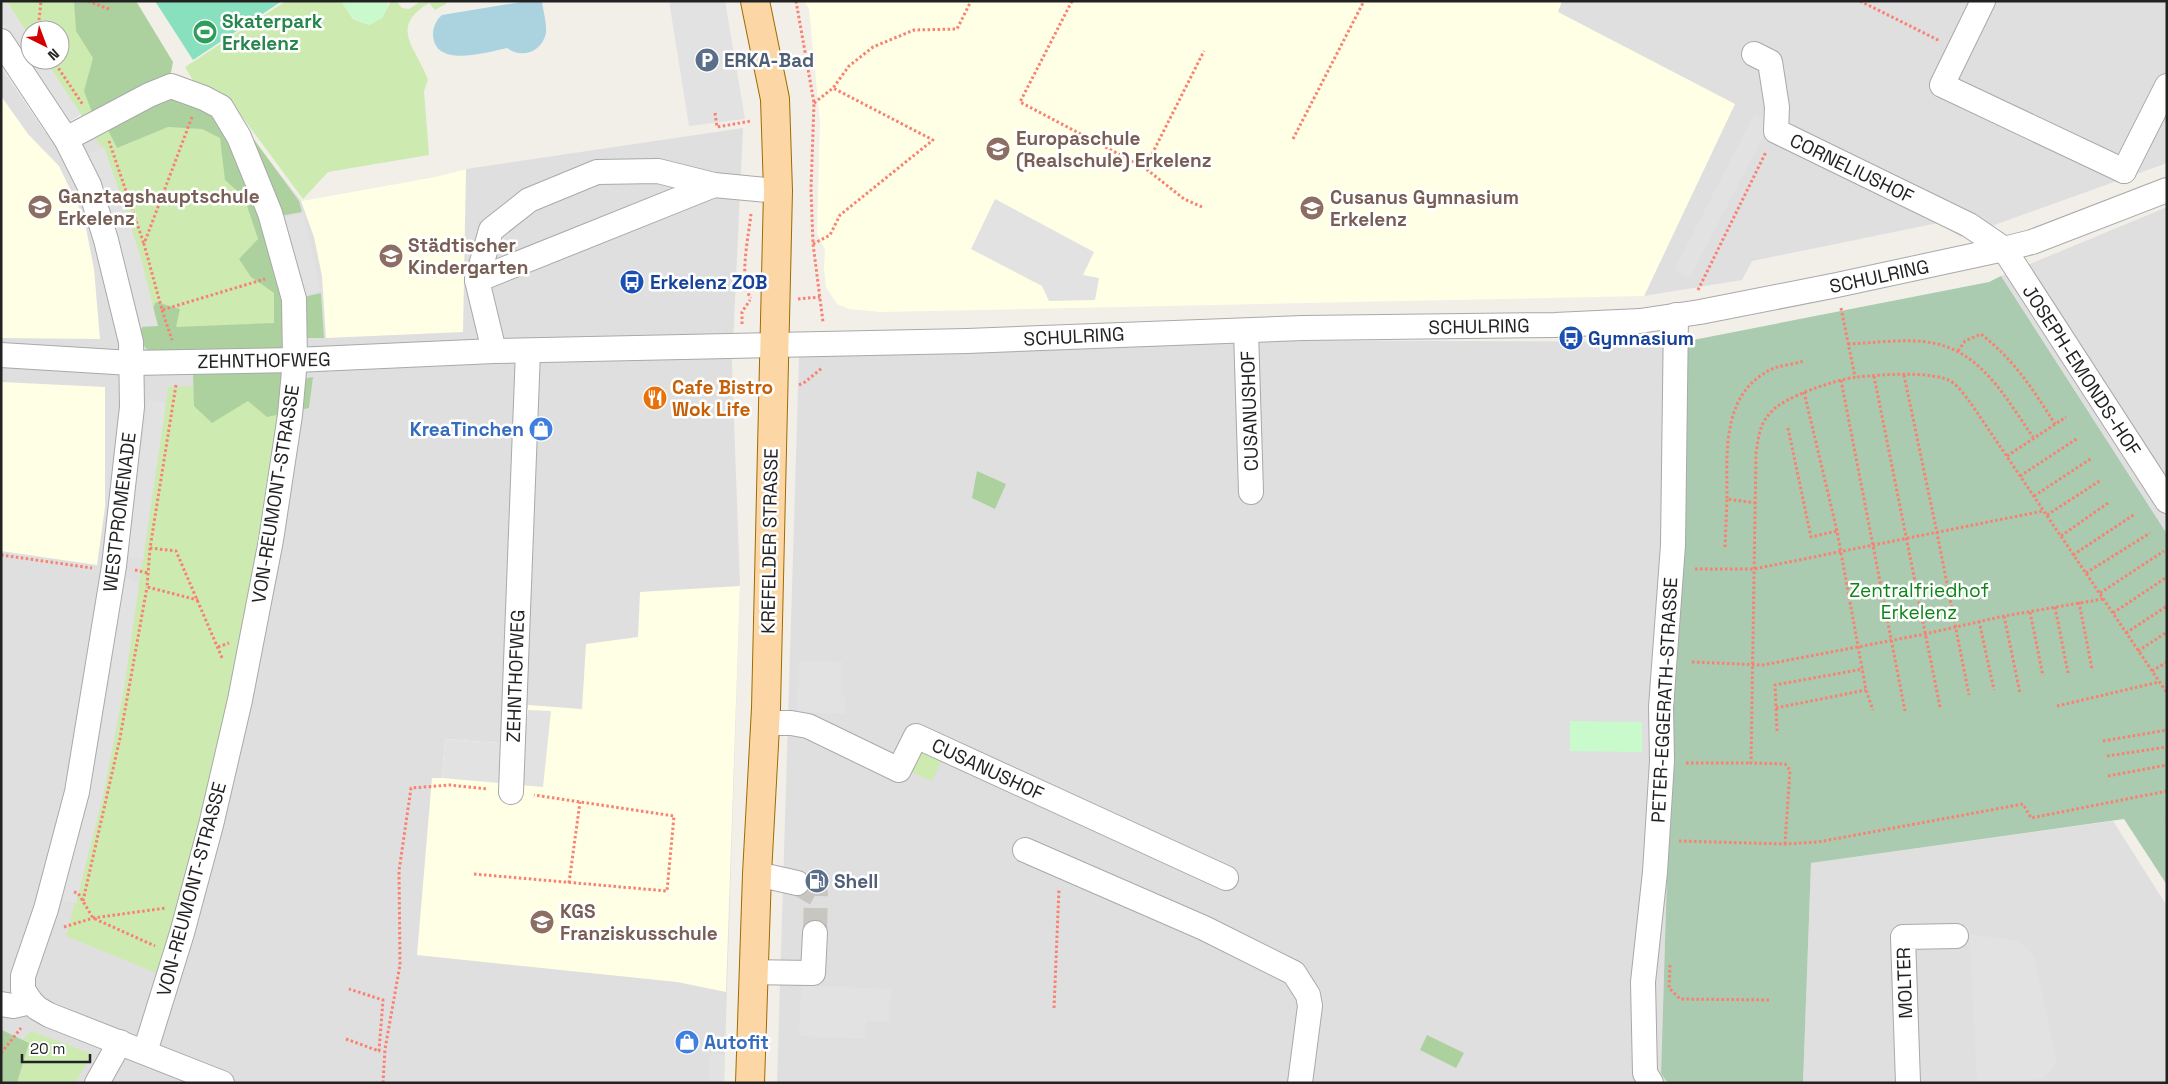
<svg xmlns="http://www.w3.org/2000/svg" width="2168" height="1084" font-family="'Space Grotesk',sans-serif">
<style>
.residential{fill:#e0dfdf}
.education{fill:#ffffe5}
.grass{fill:#cdebb0}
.forest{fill:#add19e}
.cemetery{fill:#aacbaf}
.park{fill:#c8facc}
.pitch{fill:#88e0be}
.parking{fill:#e2e2e2}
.water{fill:#aad3df}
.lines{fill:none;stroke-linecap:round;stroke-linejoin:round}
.minor-tunnel{stroke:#c8c6c1;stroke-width:24;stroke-dasharray:24 12;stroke-linecap:butt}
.minor-casing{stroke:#a9a9a9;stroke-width:26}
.major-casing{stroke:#a06b00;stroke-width:30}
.path{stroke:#fa8072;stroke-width:3;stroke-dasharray:2.5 2.5;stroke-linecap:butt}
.minor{stroke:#fff;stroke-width:24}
.major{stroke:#fcd6a4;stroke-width:28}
.labels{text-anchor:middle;stroke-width:5;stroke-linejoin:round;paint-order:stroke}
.leisure-label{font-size:19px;font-weight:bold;fill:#27864d;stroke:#fff;text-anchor:start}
.service-label{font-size:19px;font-weight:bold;fill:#4e5e75;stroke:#fff;text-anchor:start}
.education-label{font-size:19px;font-weight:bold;fill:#785e54;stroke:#fff;text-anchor:start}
.street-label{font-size:19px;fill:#222;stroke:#fff}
.transit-label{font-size:19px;font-weight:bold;fill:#164399;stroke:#fff;text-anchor:start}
.food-label{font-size:19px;font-weight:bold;fill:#c56008;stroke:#fff;text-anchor:start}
.shop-label{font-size:19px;font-weight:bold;fill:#366cbe;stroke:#fff;text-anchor:end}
.park-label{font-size:19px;fill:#0c8416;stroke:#fff}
</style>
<rect width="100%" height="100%" fill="#f2efe9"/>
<!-- residential -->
<g class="residential">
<polygon points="1562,1 2167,1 2167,163 1961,237 1938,223 1752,261 1742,280 1644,296 1734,104 1557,12"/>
<polygon points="1,67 45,132 101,138 221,99 301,201 434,177 466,169 743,128 732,365 740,586 724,1083 1,1083"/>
<polygon points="2167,207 2167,534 2001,276"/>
<polygon points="1209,340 1683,342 1661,1074 1668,1083 777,1083 799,357"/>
<polygon points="2113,821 2167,906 2167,1083 1803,1083 1811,863"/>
</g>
<!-- education -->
<g class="education">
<polygon points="804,1 1562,1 1558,12 1735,104 1644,296 881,312 849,309 837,304 826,287 824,269 825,250 817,233 820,122 809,9"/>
<polygon points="1,96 28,134 59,166 84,218 94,269 100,339 1,338"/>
<polygon points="466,169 463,332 326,338 322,276 314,237 301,201 434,177"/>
<polygon points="1,382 105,387 105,507 97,565 1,551"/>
<polygon points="740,586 726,992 677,982 417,955 432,778 442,778 445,739 523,745 528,705 582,709 586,644 638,637 640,592"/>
</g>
<!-- grass -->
<g class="grass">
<polygon points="6,1 95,1 143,103 218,113 289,339 162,343 140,255 104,147 103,149 45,60 60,60 60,30 30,30 30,37"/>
<path d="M286 1H341L353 19 369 25 382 18 391 1H396L402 8 409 9 421 1H447L446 4 435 10 429 3C387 28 418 49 428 80L424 91 429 155 328 172 303 199 229 99 202 96 185 67Z"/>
<polygon points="283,384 247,640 163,976 66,936 103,796 124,688 168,387"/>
<polygon points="917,740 945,753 932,781 904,769"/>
<polygon points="31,1031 92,1054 75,1083 17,1083 29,1043 23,1040"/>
</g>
<!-- forest -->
<g class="forest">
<polygon points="74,1 136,1 173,62 169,83 95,120 84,91 93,58 76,31"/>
<polygon points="170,90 228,104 299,201 302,212 280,216 299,298 321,293 324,338 298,338 295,380 313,377 309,408 267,417 248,401 212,423 194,406 193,374 166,373 137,337 156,302 180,309 176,327 274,323 274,293 251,277 239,259 258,239 244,197 225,180 220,138 202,129 168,127 117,148 105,124"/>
<polygon points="977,471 1006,484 995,509 972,498"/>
<polygon points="2,1030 29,1043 17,1083 1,1083"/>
<polygon points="1427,1035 1464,1053 1456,1068 1420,1050"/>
</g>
<!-- cemetery -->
<polygon class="cemetery" points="2001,276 2167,534 2167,885 2124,819 1811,863 1803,1083 1668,1083 1661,1074 1683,342 1989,282"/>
<!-- park -->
<g class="park">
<polygon points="341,1 386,1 388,6 382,18 369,25 353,18"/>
<polygon points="1570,721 1642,722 1642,752 1570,751"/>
</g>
<!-- pitch -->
<polygon class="pitch" points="155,1 282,1 193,60"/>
<!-- parking -->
<g class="parking">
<polygon points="6,1 30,37 30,60 45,60 81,114 69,122 1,23 1,4"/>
<polygon points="669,1 725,1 745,119 689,126"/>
<polygon points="1754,114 1770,123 1690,278 1674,270"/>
<polygon points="104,146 140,255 158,326 139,327 95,173 88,153 103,149"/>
<polygon points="995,199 1094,252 1083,275 1099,278 1095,300 1049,301 1042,286 971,249"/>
<polygon points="303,213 321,291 300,296 282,218"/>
<polygon points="148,399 166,403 143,560 126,556"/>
<polygon points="123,577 139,583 124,688 103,796 76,903 60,899 91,782 109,682"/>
<polygon points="799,661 842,662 841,697 845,697 845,714 797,712"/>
<polygon points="528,710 551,711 543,787 442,778 445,739 523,745"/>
<polygon points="1969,934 2018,941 2034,955 2057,1063 2043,1079 1977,1082"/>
<polygon points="801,985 891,989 889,1022 866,1021 865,1039 799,1036"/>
<polygon points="710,1053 725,1055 724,1083 709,1083"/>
</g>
<!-- water -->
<path class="water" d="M527 1H542C543 11 547 23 546 33 542 52 522 59 507 48 487 52 435 69 433 35 433 27 436 20 442 15Z"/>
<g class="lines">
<!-- minor-tunnel -->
<polyline class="minor-tunnel" points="797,883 816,894 815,933"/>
<defs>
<g id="minor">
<polyline points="1983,1 1942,85 2124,171"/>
<polyline points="1,41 66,139 89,185 106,240 131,342 132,407 114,566 77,792 46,909 23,976 23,990 31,1002 37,1008 49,1015 222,1083"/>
<polyline points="1754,54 1770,62 1777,107 1776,131 1969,225 2004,249 2167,501"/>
<polyline points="66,139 149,95 171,86 204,98 221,107 239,137 270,213 294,299 295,360 290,415 271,540 240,700 211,825 182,933 145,1052"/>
<polyline points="2124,171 2167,86"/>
<polyline points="477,280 714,185"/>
<polyline points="1246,331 1251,492"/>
<polyline points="494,351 477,280 491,230 529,200 597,172 658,171 714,185 778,191"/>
<polyline points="1,355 131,363 295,360 494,351 967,341 1303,328 1555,325 1640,321 1700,312 1837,285 2004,249 2032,242 2167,190"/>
<polyline points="765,723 791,723 808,726 899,770 916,736 1226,878"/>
<polyline points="511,792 528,351"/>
<polyline points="1025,850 1204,928 1294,973 1308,995 1310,1006 1300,1083"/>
<polyline points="757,874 797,883"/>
<polyline points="753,972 813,973 815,933"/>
<polyline points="1,1004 13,1006 31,1002"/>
<polyline points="97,1083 120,1042"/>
<polyline points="1651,1083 1645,1073 1643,982 1655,872 1662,761 1661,707 1673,545 1676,315"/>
<polyline points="1908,1083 1903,937 1956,936"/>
</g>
<polyline id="major" points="750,1083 757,874 766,708 778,191 775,99 755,1"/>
</defs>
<!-- minor casing -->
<use href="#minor" class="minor-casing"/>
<!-- major casing -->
<use href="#major" class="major-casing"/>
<!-- path -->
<g class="path">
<polyline points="88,1 109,9"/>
<polyline points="796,1 814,103 811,189 813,244 823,322"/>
<polyline points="1072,1 1020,102 1145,168"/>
<polyline points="1860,1 1940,41"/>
<polyline points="38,30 41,1"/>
<polyline points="53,60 83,105"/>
<polyline points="814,103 833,88 849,66 873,47 914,30 957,29 971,1"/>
<polyline points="715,113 717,127 751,121"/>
<polyline points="192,117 144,244 162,310 265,279"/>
<polyline points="1293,139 1364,1"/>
<polyline points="109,141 144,244"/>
<polyline points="1202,207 1184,199 1145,168 1204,51"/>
<path d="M751 214C749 234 738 283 751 298"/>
<polyline points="813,244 830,235 840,215 933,140 833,88"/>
<polyline points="1698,290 1766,152"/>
<polyline points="798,299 820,297"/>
<polyline points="1841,308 1855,377"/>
<polyline points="162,310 172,340"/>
<polyline points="742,324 742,312 750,300"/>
<path d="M1848 344C1873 343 1909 338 1933 343 1982 352 2007 400 2033 437"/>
<path d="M1958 351 1965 341 1981 334C2015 361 2032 388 2055 424"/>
<polyline points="1904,375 1937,533 1969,695"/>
<polyline points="1874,376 1940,707"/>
<polyline points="1841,380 1905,711"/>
<polyline points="176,385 150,548 147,587 198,600"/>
<polyline points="799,385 805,382 822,368"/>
<polyline points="1804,392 1837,531 1866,690 1873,710"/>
<polyline points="1788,428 1811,537 1837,531"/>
<polyline points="2007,456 2066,417"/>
<polyline points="2020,476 2078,438"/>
<polyline points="2034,496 2092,458"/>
<path d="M1756 503 1727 499C1727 451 1721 392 1774 368 1783 365 1795 364 1804 361"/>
<polyline points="2047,515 2101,480"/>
<polyline points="2061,536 2108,503"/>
<polyline points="1725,547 1727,499"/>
<polyline points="150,548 176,551 223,660"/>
<polyline points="1,555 92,568"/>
<polyline points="2073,555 2135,514"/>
<polyline points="1695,569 1754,569 2043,511"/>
<polyline points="135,570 148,573"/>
<polyline points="2086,573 2150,533"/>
<polyline points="2100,593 2164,551"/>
<polyline points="2079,602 2092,669"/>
<polyline points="2055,607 2068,673"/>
<polyline points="2030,612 2043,676"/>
<polyline points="2113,613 2167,577"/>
<polyline points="2004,616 2020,693"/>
<polyline points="1979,621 1994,690"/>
<polyline points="2126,633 2167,606"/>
<polyline points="218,647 229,643"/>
<polyline points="2138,651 2167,632"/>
<polyline points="1692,662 1763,665 1925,634 2004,616 2103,599"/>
<polyline points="2152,671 2167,662"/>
<polyline points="2057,706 2159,682"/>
<polyline points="1776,708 1866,690"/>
<polyline points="1777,731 1775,685 1863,669"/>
<polyline points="2103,741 2167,730"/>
<polyline points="2107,756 2167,747"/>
<polyline points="1686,763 1751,763"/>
<polyline points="2108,776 2167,765"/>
<polyline points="2167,818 2167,823"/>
<polyline points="1679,841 1785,844 1818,842 2023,804 2031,818 2167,791"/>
<path d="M1785 844 1790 770 1785 764 1751 763 1756 453C1759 436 1759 424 1772 411 1784 397 1837 379 1857 377 1879 375 1933 370 1952 382 1959 387 1965 396 1970 402L2167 693"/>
<polyline points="474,874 667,891 674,816 534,795"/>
<polyline points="569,883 580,802"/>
<polyline points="74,892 78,893 93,918 155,946"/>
<polyline points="83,901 120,738 147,587"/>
<polyline points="64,927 93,918 166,908"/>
<polyline points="1670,965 1669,988 1680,999 1771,1000"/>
<polyline points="1054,1008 1059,889"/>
<polyline points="346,1039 379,1051 383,1000 349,989"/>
<polyline points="1,1053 21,1028"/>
<polyline points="383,1083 385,1049 400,965 399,871 411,788 450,785 488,789"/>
</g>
<!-- minor -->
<use href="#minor" class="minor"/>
<!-- major -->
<use href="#major" class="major"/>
</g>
<!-- icons -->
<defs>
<symbol id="stadium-disc" viewBox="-11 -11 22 22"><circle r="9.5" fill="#2e9e5b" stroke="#fff"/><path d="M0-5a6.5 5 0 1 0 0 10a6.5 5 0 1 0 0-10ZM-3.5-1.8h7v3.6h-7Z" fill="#fff"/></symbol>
<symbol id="parking-disc" viewBox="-11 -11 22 22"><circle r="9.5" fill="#5c6f8a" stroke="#fff"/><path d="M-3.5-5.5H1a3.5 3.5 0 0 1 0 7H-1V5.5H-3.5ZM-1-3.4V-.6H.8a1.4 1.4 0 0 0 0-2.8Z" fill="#fff"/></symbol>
<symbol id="school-disc" viewBox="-11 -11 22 22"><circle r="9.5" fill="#8d6e63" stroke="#fff"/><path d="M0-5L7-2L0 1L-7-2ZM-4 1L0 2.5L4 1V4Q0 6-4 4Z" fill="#fff"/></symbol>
<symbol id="bus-disc" viewBox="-11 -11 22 22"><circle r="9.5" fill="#1a4fb4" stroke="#fff"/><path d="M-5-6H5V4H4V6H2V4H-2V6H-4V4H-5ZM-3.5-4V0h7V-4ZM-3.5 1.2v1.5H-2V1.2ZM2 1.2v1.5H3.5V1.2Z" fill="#fff"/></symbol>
<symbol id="restaurant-disc" viewBox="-11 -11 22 22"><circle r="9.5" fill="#e8710a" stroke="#fff"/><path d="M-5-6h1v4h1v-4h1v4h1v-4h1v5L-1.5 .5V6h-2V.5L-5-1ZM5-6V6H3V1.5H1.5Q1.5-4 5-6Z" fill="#fff"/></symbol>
<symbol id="shop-disc" viewBox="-11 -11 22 22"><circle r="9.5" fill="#3f7fe0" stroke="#fff"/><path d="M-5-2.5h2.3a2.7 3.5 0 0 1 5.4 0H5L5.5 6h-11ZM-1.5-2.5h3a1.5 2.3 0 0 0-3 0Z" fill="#fff"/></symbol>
<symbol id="fuel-disc" viewBox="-11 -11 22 22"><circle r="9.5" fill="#5c6f8a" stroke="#fff"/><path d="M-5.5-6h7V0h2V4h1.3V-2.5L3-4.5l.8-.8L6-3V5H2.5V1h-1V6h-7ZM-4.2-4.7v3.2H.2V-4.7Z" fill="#fff"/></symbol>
</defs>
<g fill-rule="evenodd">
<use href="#stadium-disc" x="191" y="18" width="28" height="28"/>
<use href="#parking-disc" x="693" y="46" width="28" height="28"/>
<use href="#school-disc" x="984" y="135" width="28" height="28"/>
<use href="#school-disc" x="26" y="193" width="28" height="28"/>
<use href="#school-disc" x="1298" y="194" width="28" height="28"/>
<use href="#school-disc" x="377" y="242" width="28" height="28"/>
<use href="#bus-disc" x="618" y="268" width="28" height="28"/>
<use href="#bus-disc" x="1557" y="324" width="28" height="28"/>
<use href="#restaurant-disc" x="641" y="384" width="28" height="28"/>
<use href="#shop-disc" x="527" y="415" width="28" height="28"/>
<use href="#fuel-disc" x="803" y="867" width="28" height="28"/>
<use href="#school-disc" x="528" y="908" width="28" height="28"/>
<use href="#shop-disc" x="673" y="1028" width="28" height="28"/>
</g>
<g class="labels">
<!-- leisure labels -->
<g class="leisure-label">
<text x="222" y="28">Skaterpark<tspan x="222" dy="22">Erkelenz</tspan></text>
</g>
<!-- service labels -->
<g class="service-label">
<text x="724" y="67">ERKA-Bad</text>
<text x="834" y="888">Shell</text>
</g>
<!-- education labels -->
<g class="education-label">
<text x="1016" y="145">Europaschule<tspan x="1016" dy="22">(Realschule) Erkelenz</tspan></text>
<text x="58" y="203">Ganztagshauptschule<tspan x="58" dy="22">Erkelenz</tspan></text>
<text x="1330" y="204">Cusanus Gymnasium<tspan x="1330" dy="22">Erkelenz</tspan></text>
<text x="408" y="252">Städtischer<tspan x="408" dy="22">Kindergarten</tspan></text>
<text x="560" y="918">KGS<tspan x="560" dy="22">Franziskusschule</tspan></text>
</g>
<!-- street labels -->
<g class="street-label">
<text transform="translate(1852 168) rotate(26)" y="7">CORNELIUSHOF</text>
<text transform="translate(1879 276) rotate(-12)" y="7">SCHULRING</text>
<text transform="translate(1479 326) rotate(-1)" y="7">SCHULRING</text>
<text transform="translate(1074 336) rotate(-3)" y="7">SCHULRING</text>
<text transform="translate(264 360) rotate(-1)" y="7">ZEHNTHOFWEG</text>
<text transform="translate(2082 370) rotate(57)" y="7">JOSEPH-EMONDS-HOF</text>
<text transform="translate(1249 411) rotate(-92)" y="7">CUSANUSHOF</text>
<text transform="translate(275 494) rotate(-81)" y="7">VON-REUMONT-STRASSE</text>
<text transform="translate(119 512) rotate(-83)" y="7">WESTPROMENADE</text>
<text transform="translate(769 541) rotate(-89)" y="7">KREFELDER STRASSE</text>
<text transform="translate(515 676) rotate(-88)" y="7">ZEHNTHOFWEG</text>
<text transform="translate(1664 700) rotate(-87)" y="7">PETER-EGGERATH-STRASSE</text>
<text transform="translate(988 769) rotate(25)" y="7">CUSANUSHOF</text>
<text transform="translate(191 889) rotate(-75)" y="7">VON-REUMONT-STRASSE</text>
<text transform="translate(1904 983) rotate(-92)" y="7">MOLTER</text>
</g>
<!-- transit labels -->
<g class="transit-label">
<text x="650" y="289">Erkelenz ZOB</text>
<text x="1588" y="345">Gymnasium</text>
</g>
<!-- food labels -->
<g class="food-label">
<text x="672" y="394">Cafe Bistro<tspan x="672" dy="22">Wok Life</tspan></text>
</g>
<!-- shop labels -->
<g class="shop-label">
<text x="524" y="436">KreaTinchen</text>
<text x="704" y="1049" text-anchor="start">Autofit</text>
</g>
<!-- park labels -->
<g class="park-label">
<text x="1919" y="597">Zentralfriedhof<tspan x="1919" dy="22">Erkelenz</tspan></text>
</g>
</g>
<!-- border -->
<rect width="2168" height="1084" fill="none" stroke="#222222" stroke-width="5"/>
<!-- north arrow -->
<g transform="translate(45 45) rotate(138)"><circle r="24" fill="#ffffff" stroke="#a7a7a7"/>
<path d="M0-4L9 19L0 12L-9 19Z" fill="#d40000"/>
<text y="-8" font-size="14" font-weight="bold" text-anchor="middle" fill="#222222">N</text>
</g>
<!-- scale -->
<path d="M22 1054v8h68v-8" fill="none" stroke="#222222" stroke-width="2.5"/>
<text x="30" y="1054" font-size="15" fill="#222222" stroke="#ffffff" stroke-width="4" paint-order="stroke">20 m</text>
</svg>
